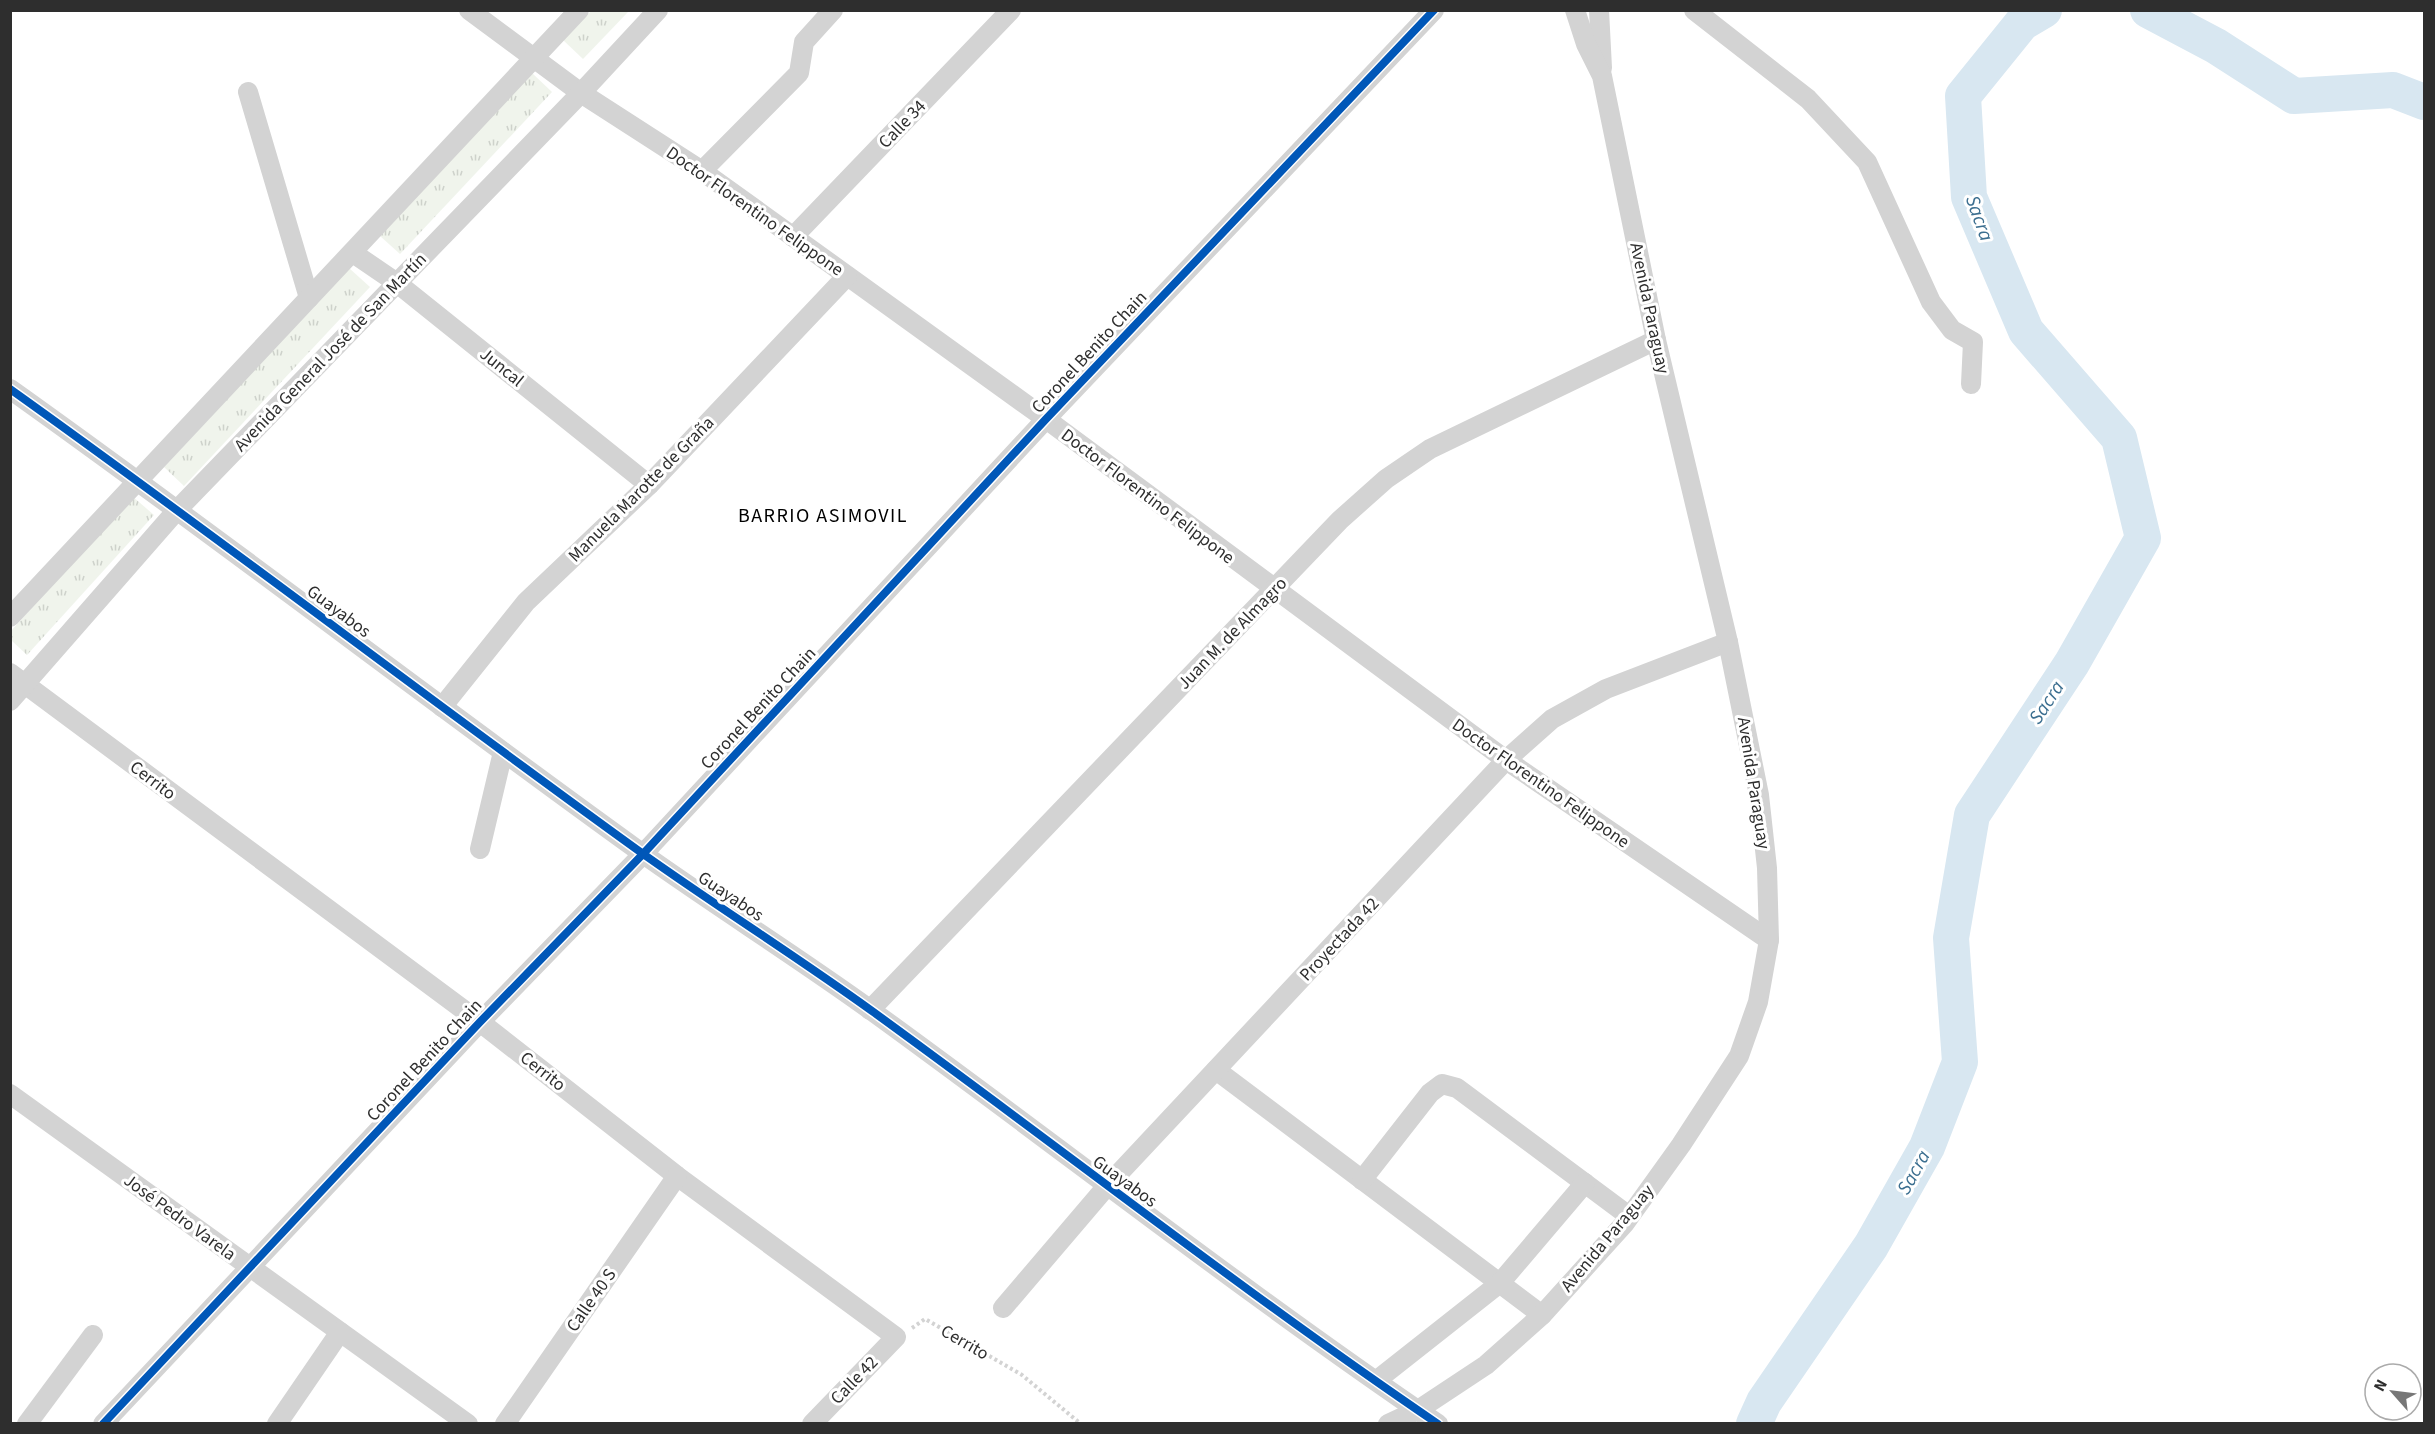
<svg xmlns="http://www.w3.org/2000/svg" width="2435" height="1434" font-family="'Source Sans 3',sans-serif">
<style>
.grass{fill:url(#grass-tufts)}
.lines{fill:none;stroke-linecap:round;stroke-linejoin:round}
.river{stroke:#d8e7f1;stroke-width:36}
.path{stroke:#d3d3d3;stroke-width:4;stroke-dasharray:3 3;stroke-linecap:butt}
.minor{stroke:#d3d3d3;stroke-width:20}
.cycleway-casing{stroke:#fff;stroke-width:11}
.cycleway{stroke:#0057b8;stroke-width:8}
.labels{text-anchor:middle;stroke-width:6;stroke-linejoin:round;paint-order:stroke}
.street-label{font-size:18px;fill:#2e2e2e;stroke:#fff}
.water-label{font-size:20px;font-style:italic;fill:#3c6f90;stroke:#fff}
.neighbourhood-label{font-size:20px;letter-spacing:1.5px;fill:#000;stroke:#fff}
</style>
<defs>
<pattern id="grass-tufts" width="24" height="20" patternUnits="userSpaceOnUse" patternTransform="scale(1.5)"><rect width="24" height="20" fill="#f0f4ec"/><path d="M3 7l-1-3M5 7V3M7 7l1-3M15 17l-1-3M17 17v-4M19 17l1-3" fill="none" stroke="#ced2cb"/></pattern>
</defs>
<rect width="100%" height="100%" fill="#fff"/>
<!-- grass -->
<g class="grass">
<polygon points="591,11 629,11 583,59 563,40"/>
<polygon points="532,73 552,92 400,254 380,236"/>
<polygon points="349,268 370,287 184,486 164,467"/>
<polygon points="132,496 154,515 27,655 11,640 11,631"/>
</g>
<g class="lines">
<!-- river -->
<g class="river">
<polyline points="2148,10 2216,46 2294,96 2393,90 2424,102"/>
<polyline points="1754,1424 1764,1402 1871,1246 1927,1147 1960,1062 1951,938 1972,815 2072,663 2143,538 2119,438 2026,331 1969,197 1963,96 2022,23 2044,10"/>
</g>
<!-- path -->
<polyline class="path" points="912,1328 925,1319 1022,1375 1081,1424"/>
<!-- minor -->
<g class="minor">
<polyline points="469,10 581,93 702,171 1046,419 1506,760 1769,940"/>
<polyline points="1599,10 1602,68"/>
<polyline points="1694,10 1808,99 1867,162 1931,302 1952,330 1973,342 1971,384"/>
<polyline points="248,92 309,298"/>
<polyline points="702,171 799,73 804,42 833,10"/>
<polyline points="793,237 1011,10"/>
<polyline points="353,253 397,283 649,485"/>
<path d="M10 389C222 540 428 699 639 851 716 906 796 956 872 1011 1061 1148 1245 1293 1438 1424"/>
<polyline points="10,617 579,10"/>
<polyline points="10,673 480,1022 677,1176 896,1337 812,1424"/>
<polyline points="10,701 178,509 581,93 658,10"/>
<polyline points="442,707 526,602 649,485 847,276"/>
<polyline points="480,849 503,752"/>
<polyline points="870,1010 1340,520 1386,479 1430,449 1656,340"/>
<polyline points="1216,1070 1542,1315"/>
<polyline points="10,1094 468,1424"/>
<polyline points="1362,1180 1430,1093 1442,1084 1457,1088 1629,1216"/>
<polyline points="1003,1308 1107,1186 1506,760 1552,719 1606,689 1728,642"/>
<polyline points="1377,1380 1500,1283 1585,1183"/>
<polyline points="27,1424 93,1335"/>
<polyline points="103,1424 480,1022 643,854 1046,419 1434,10"/>
<polyline points="277,1424 340,1332"/>
<polyline points="505,1424 677,1176"/>
<polyline points="1388,1424 1418,1410 1486,1365 1542,1315 1625,1223 1681,1145 1739,1056 1758,1002 1769,940 1767,868 1759,795 1728,642 1656,340 1602,76 1586,44 1575,10"/>
</g>
<defs>
<g id="cycleway">
<path d="M10 389C222 540 428 699 639 851 716 906 796 956 872 1011 1061 1148 1245 1293 1438 1424"/>
<polyline points="103,1424 480,1022 643,854 1046,419 1434,10"/>
</g>
</defs>
<!-- cycleway casing -->
<use href="#cycleway" class="cycleway-casing"/>
<!-- cycleway -->
<use href="#cycleway" class="cycleway"/>
</g>
<g class="labels">
<!-- street labels -->
<g class="street-label">
<text transform="translate(902 124) rotate(-46)" y="6">Calle 34</text>
<text transform="translate(755 211) rotate(35)" y="6">Doctor Florentino Felippone</text>
<text transform="translate(1650 308) rotate(78)" y="6">Avenida Paraguay</text>
<text transform="translate(330 352) rotate(-46)" y="6">Avenida General José de San Martín</text>
<text transform="translate(1089 352) rotate(-47)" y="6">Coronel Benito Chain</text>
<text transform="translate(502 367) rotate(39)" y="6">Juncal</text>
<text transform="translate(641 489) rotate(-45)" y="6">Manuela Marotte de Graña</text>
<text transform="translate(1148 496) rotate(37)" y="6">Doctor Florentino Felippone</text>
<text transform="translate(339 611) rotate(37)" y="6">Guayabos</text>
<text transform="translate(1232 633) rotate(-46)" y="6">Juan M. de Almagro</text>
<text transform="translate(758 708) rotate(-47)" y="6">Coronel Benito Chain</text>
<text transform="translate(153 780) rotate(37)" y="6">Cerrito</text>
<text transform="translate(1541 783) rotate(35)" y="6">Doctor Florentino Felippone</text>
<text transform="translate(1754 783) rotate(81)" y="6">Avenida Paraguay</text>
<text transform="translate(731 896) rotate(34)" y="6">Guayabos</text>
<text transform="translate(1339 939) rotate(-47)" y="6">Proyectada 42</text>
<text transform="translate(424 1060) rotate(-47)" y="6">Coronel Benito Chain</text>
<text transform="translate(543 1071) rotate(38)" y="6">Cerrito</text>
<text transform="translate(1125 1181) rotate(36)" y="6">Guayabos</text>
<text transform="translate(180 1217) rotate(36)" y="6">José Pedro Varela</text>
<text transform="translate(1607 1238) rotate(-50)" y="6">Avenida Paraguay</text>
<text transform="translate(591 1300) rotate(-55)" y="6">Calle 40 S</text>
<text transform="translate(965 1342) rotate(30)" y="6">Cerrito</text>
<text transform="translate(854 1380) rotate(-46)" y="6">Calle 42</text>
</g>
<!-- water labels -->
<g class="water-label">
<text transform="translate(1980 218) rotate(70)" y="7">Sacra</text>
<text transform="translate(2046 702) rotate(-57)" y="7">Sacra</text>
<text transform="translate(1913 1172) rotate(-61)" y="7">Sacra</text>
</g>
<!-- neighbourhood labels -->
<g class="neighbourhood-label">
<text x="823" y="522">BARRIO ASIMOVIL</text>
</g>
</g>
<!-- border -->
<rect width="2435" height="1434" fill="none" stroke="#2e2e2e" stroke-width="24"/>
<!-- north arrow -->
<g transform="translate(2393 1392) rotate(298)"><circle r="28" fill="#ffffff" stroke="#ababab" stroke-width="1.5"/>
<path d="M0-4.5L10 22L0 15L-10 22Z" fill="#777777"/>
<text y="-9" font-size="16" font-weight="bold" text-anchor="middle" fill="#2e2e2e">N</text>
</g>
</svg>
